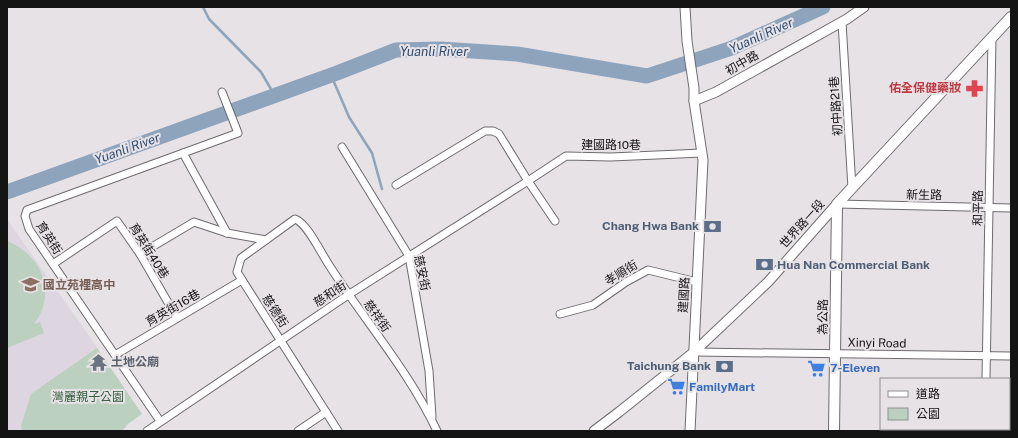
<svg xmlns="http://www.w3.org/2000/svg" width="1018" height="438" font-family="'Public Sans','Noto Sans TC',sans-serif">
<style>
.built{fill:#ddd5df}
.green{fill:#bbd0be}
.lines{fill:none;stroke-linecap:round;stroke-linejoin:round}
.stream{stroke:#8ea3bc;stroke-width:2.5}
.river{stroke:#8ea3bc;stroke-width:15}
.minor-casing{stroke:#6e6b6f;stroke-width:9}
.tertiary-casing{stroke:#6e6b6f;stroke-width:11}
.secondary-casing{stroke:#6e6b6f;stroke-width:12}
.minor{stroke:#fff;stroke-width:7}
.tertiary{stroke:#fff;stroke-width:9}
.secondary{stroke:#fff;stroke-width:10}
.labels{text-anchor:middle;stroke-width:4;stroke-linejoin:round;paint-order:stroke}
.street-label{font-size:12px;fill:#151415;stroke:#e6e2e6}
.health-label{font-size:12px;font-weight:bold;fill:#be3a42;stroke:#e6e2e6;text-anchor:end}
.service-label{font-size:12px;font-weight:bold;fill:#4e5e75;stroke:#e6e2e6;text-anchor:end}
.education-label{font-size:12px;font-weight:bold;fill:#785e54;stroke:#e6e2e6;text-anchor:start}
.worship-label{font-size:12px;font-weight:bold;fill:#5b616d;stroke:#e6e2e6;text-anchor:start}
.shop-label{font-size:12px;font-weight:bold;fill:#366cbe;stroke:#e6e2e6;text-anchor:start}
.park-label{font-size:12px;fill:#345f3d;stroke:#e6e2e6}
.water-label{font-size:13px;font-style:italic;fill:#2e4d72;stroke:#e6e2e6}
</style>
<rect width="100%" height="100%" fill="#e6e2e6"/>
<!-- built -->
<polygon class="built" points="8,221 99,350 21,426 22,431 7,431 7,222"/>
<!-- green -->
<g class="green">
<path d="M7 241C41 254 58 293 34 324L40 322 44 333 7 348Z"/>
<polygon points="97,348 142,414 128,424 122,431 22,431 21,426 31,394"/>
</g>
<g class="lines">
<!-- stream -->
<g class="stream">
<polyline points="203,7 209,19 261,72 275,96"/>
<polyline points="331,75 349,117 372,153 382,189"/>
</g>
<!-- river -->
<polyline class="river" points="7,192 337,73 396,50 441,49 517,54 647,76 732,48 823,7"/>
<defs>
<g id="minor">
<polyline points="842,22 852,188"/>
<polyline points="342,147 409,256 429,371 432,417"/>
<polyline points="183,153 227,233"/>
<polyline points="396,185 485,131 493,131 499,134 528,181 555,221"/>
<polyline points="837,204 1011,208"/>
<polyline points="140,254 194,222 227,233 266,240"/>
<polyline points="53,264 117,221 140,254 177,318"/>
<polyline points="560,314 593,305 626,282 648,270 697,282"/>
<polyline points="694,352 1011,356"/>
<polyline points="115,355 242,280"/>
<polyline points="986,379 992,37"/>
<polyline points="160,421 29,229 25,216 27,210 238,133 222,92"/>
<polyline points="147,431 348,295 528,181 566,156 611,157 702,153"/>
<polyline points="298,431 326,412"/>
<path d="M338 431 237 272 241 258 295 219C307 223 321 253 329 265 364 320 409 371 437 431"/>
<polyline points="985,431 985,429"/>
</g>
<g id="tertiary">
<polyline points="685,7 687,41 694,88 694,101 703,160 690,431"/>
<polyline points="694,101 716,92 847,19 864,7"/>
<polyline points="594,431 619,412 694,352 768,282 837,204"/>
</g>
<polyline id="secondary" points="834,431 837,204 1011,17"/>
</defs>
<!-- minor casing -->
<use href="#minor" class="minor-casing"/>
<!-- tertiary casing -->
<use href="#tertiary" class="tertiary-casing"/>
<!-- secondary casing -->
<use href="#secondary" class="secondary-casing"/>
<!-- minor -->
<use href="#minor" class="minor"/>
<!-- tertiary -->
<use href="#tertiary" class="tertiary"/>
<!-- secondary -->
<use href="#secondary" class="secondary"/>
</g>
<!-- icons -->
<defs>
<symbol id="pharmacy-bare" viewBox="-9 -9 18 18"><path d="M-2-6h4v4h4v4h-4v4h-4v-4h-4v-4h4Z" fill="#e0444e" stroke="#e6e2e6" stroke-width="2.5" paint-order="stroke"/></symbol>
<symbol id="bank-bare" viewBox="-9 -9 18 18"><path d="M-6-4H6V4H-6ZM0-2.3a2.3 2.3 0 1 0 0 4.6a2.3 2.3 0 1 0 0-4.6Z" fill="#5c6f8a" stroke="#e6e2e6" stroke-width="2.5" paint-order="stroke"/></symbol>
<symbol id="school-bare" viewBox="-9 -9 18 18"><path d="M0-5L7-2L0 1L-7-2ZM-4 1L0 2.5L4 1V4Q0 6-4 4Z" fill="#8d6e63" stroke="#e6e2e6" stroke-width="2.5" paint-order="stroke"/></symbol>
<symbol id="temple-bare" viewBox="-9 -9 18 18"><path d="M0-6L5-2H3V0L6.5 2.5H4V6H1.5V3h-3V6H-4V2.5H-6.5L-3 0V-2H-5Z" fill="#6b7280" stroke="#e6e2e6" stroke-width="2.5" paint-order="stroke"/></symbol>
<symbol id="supermarket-bare" viewBox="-9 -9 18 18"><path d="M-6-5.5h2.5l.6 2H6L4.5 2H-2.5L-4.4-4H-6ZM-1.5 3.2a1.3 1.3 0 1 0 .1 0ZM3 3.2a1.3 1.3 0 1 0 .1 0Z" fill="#3f7fe0" stroke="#e6e2e6" stroke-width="2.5" paint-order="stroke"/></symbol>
</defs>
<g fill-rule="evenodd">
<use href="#pharmacy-bare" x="962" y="76" width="25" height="25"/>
<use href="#bank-bare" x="700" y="214" width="25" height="25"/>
<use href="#bank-bare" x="752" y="252" width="25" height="25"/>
<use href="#school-bare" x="18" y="272" width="25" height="25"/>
<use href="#temple-bare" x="86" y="350" width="25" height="25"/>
<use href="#bank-bare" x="712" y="354" width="25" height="25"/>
<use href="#supermarket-bare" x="804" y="356" width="25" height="25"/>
<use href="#supermarket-bare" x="664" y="374" width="25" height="25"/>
</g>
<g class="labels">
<!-- street labels -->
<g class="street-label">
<text transform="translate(742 63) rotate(-30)" y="4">初中路</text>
<text transform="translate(836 106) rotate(-94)" y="4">初中路21巷</text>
<text x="611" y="149">建國路10巷</text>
<text transform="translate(924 195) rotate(1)" y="4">新生路</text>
<text transform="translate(978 208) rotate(-89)" y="4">和平路</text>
<text transform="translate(802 224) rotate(-48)" y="4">世界路一段</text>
<text transform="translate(49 238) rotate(57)" y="4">育英街</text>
<text transform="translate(149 251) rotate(58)" y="4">育英街40巷</text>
<text transform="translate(422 273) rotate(78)" y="4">慈安街</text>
<text transform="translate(621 273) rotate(-31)" y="4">孝順街</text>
<text transform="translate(330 294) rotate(-33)" y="4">慈和街</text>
<text transform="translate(684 295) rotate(-87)" y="4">建國路</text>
<text transform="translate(173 308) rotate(-30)" y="4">育英街16巷</text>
<text transform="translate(275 311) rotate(57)" y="4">慈德街</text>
<text transform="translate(377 316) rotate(54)" y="4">慈祥街</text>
<text transform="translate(823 317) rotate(-89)" y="4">為公路</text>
<text transform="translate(877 343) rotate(1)" y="4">Xinyi Road</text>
</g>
<!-- health labels -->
<g class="health-label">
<text x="961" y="92">佑全保健藥妝</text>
</g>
<!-- service labels -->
<g class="service-label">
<text x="699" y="230">Chang Hwa Bank</text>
<text x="777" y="269" text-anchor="start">Hua Nan Commercial Bank</text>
<text x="711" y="370">Taichung Bank</text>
</g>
<!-- education labels -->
<g class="education-label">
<text x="43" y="289">國立苑裡高中</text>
</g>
<!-- worship labels -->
<g class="worship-label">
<text x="111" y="366">土地公廟</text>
</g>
<!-- shop labels -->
<g class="shop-label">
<text x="830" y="372">7-Eleven</text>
<text x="689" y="391">FamilyMart</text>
</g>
<!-- park labels -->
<g class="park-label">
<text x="88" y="401">灣麗親子公園</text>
</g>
<!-- water labels -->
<g class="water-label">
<text transform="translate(761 35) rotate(-24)" y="5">Yuanli River</text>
<text x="434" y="56">Yuanli River</text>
<text transform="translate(127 148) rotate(-20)" y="5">Yuanli River</text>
</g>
</g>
<!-- border -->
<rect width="1018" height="438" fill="none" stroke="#151415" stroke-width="16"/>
<!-- legend -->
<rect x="880" y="378" width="130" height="52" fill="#e6e2e6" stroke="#929092"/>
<rect x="888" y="391" width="20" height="6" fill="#ffffff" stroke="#929092"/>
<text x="916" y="398" font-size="12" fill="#151415">道路</text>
<rect x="888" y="408" width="20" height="12" fill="#bbd0be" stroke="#929092"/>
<text x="916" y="418" font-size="12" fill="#151415">公園</text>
</svg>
